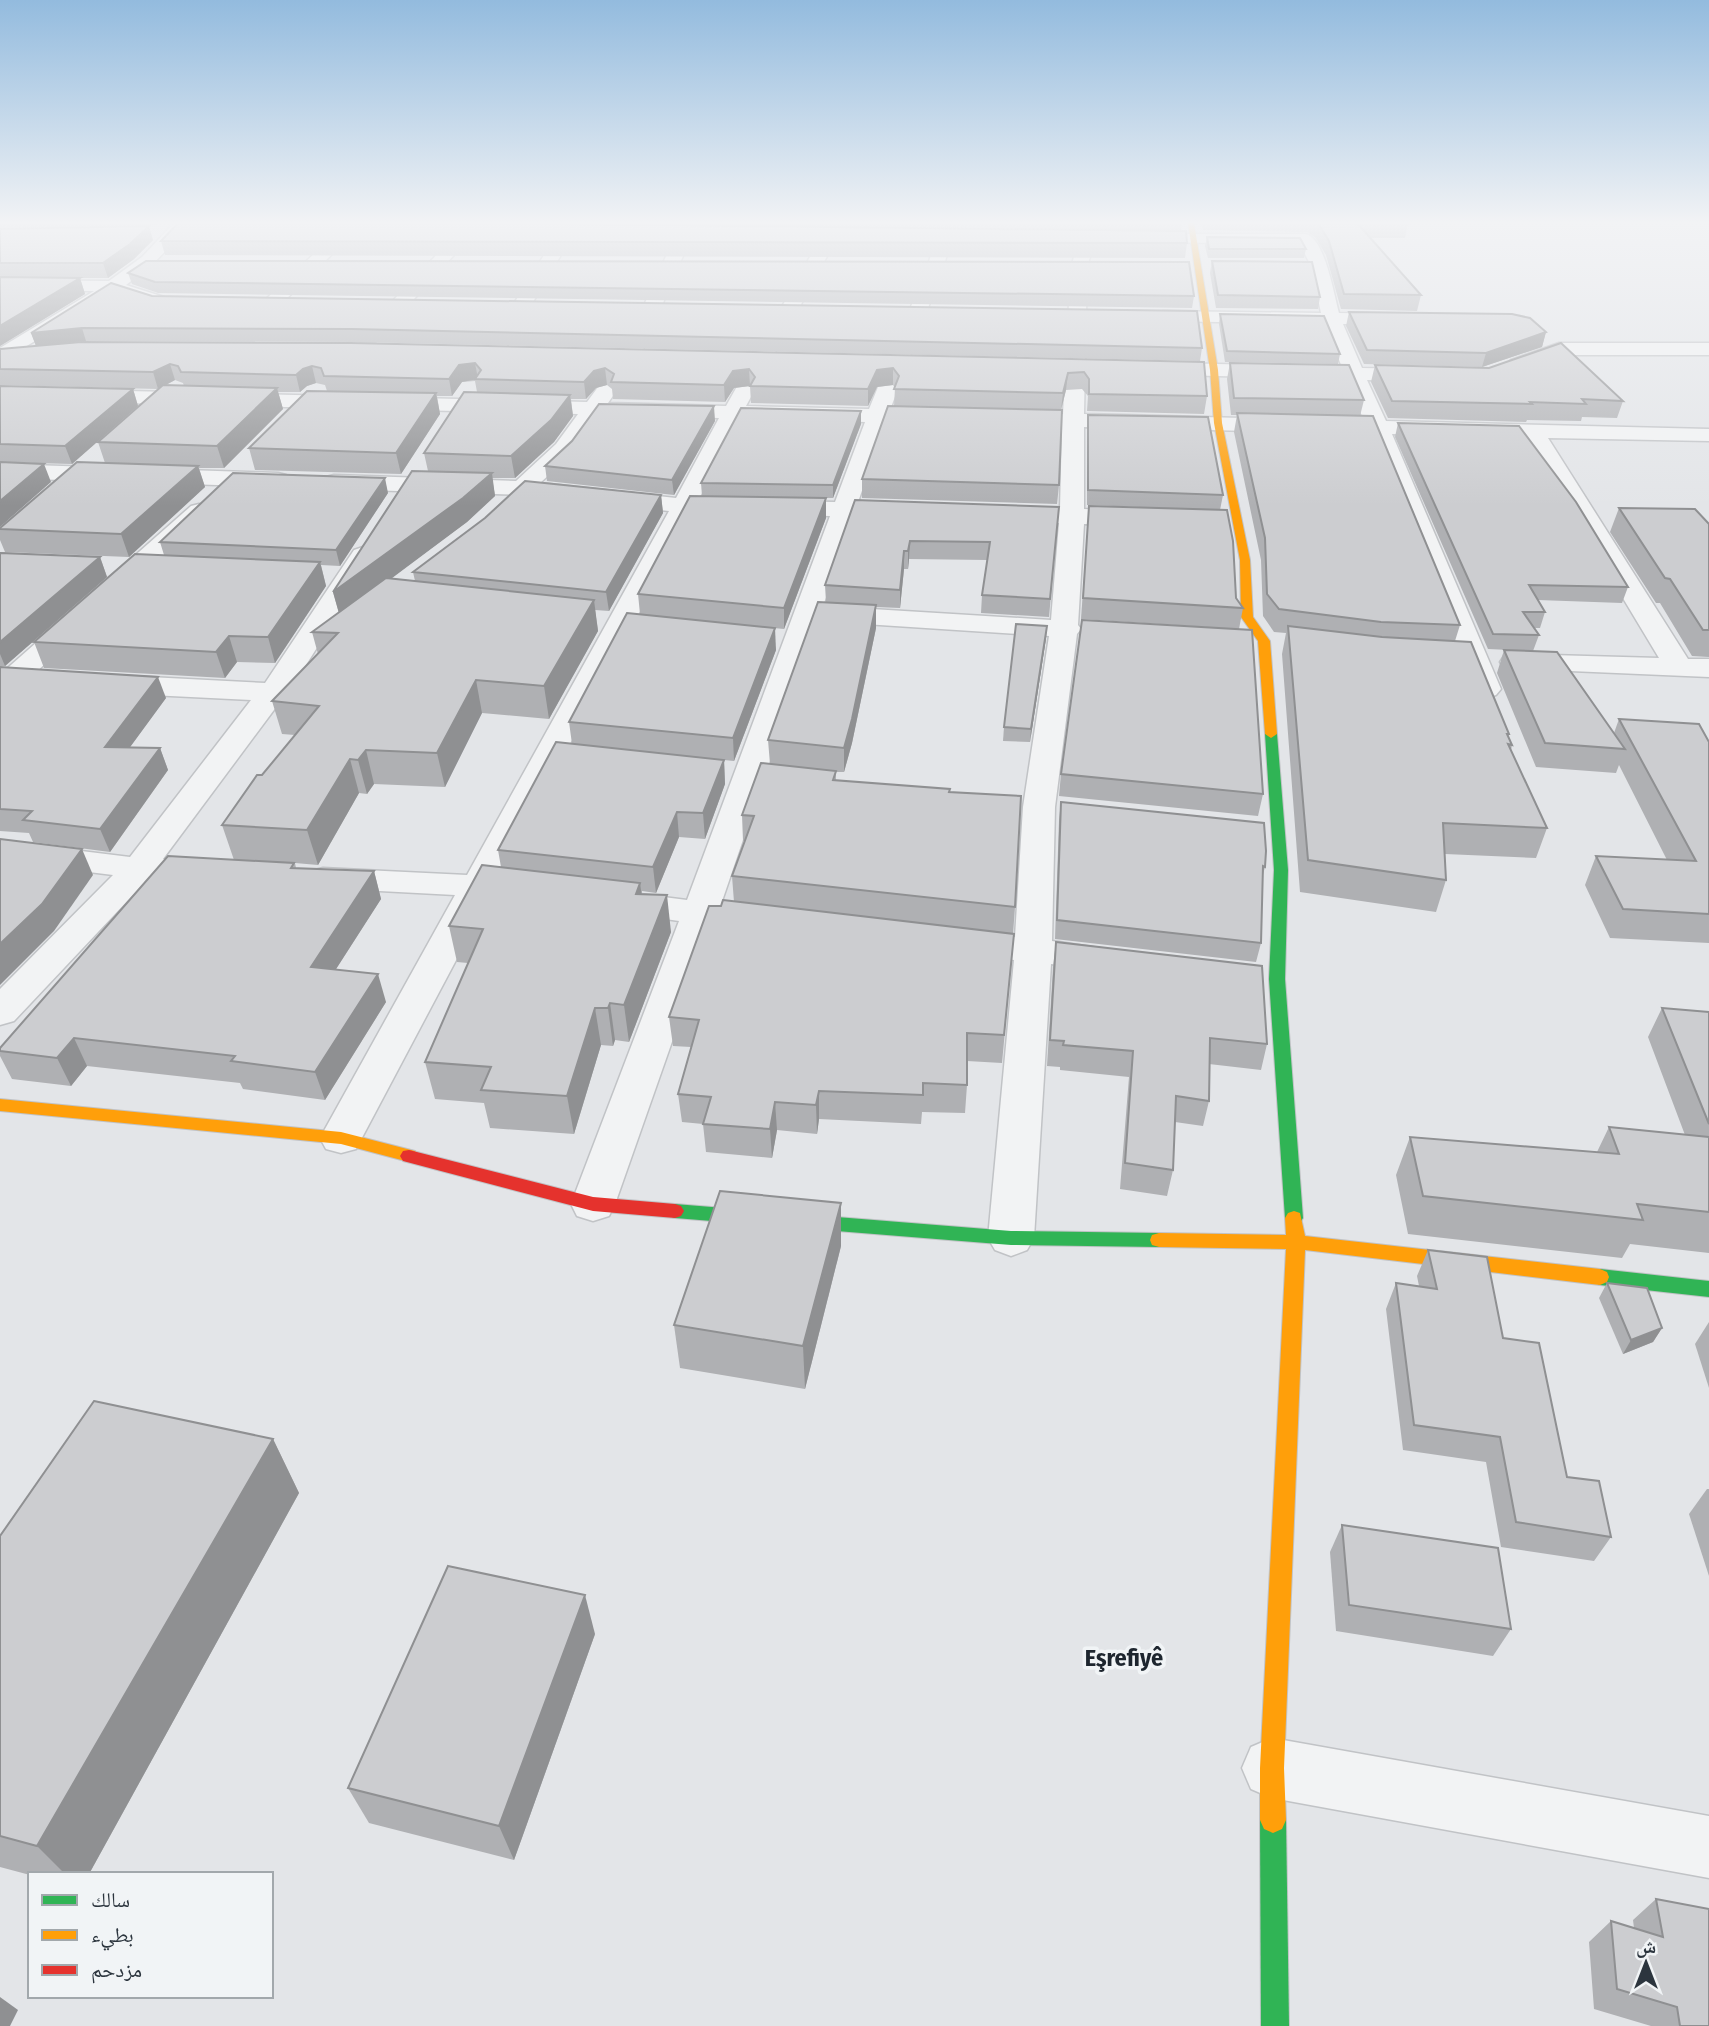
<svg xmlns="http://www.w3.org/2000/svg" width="1709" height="2026" font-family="'Fira Sans Condensed','Noto Naskh Arabic',sans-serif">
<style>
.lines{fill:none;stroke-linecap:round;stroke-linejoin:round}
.street-casing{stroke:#c1c3c6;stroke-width:3}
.fast-casing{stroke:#c1c3c6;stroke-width:2}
.slow-casing{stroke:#c1c3c6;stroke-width:2}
.jam-casing{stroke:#c1c3c6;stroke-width:2}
.street{fill:#f2f3f4;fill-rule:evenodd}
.fast{fill:#30b455;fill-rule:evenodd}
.slow{fill:#ff9f0a;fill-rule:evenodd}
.jam{fill:#e5322d;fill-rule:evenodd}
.wall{fill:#afb0b3;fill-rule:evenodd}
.shaded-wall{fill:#8f9092}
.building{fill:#cccdd0;stroke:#8f9092;stroke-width:2}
.labels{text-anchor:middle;stroke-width:7;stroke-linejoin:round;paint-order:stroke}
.near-neighbourhood-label{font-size:24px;font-weight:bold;fill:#1e262f;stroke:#f1f4f6}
</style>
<rect width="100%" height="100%" fill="#e3e5e8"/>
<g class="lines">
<defs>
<g id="street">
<polygon points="174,223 192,223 153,264 126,285 164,297 167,301 164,305 158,306 115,293 0,362 0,348 94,291 0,290 0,280 109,281 142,257"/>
<polygon points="347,223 364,223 278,307 243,336 229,336 227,332 229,328 266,299"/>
<polygon points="467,223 483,223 375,342 361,342 359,338 361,334"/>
<polygon points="564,223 580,223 505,349 491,349 488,345"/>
<path d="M681 223H697L640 357 608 403 726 406 829 223H845L746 406 869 409 928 265 940 223H956L944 265 890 410 937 411 944 413 948 417 944 421 937 423 886 422 858 502 911 505 915 510 911 515 854 516 823 606 1051 620 1059 523 1005 521 997 519 993 514 997 509 1005 507 1060 508 1062 427 1008 425 1001 423 997 419 1001 415 1008 413 1063 414 1071 266 1081 237V223H1097V237L1087 266 1084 414 1364 421 1347 379 1173 375 1163 369 1173 363 1342 367 1324 324 1163 321 1154 316 1163 311 1321 313 1311 266 1300 244 1149 242 1141 237 1143 234H1306C1325 239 1334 295 1339 313L1400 314 1409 319 1400 324H1343L1362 368 1425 369 1432 371 1435 375 1432 379 1425 381 1367 380 1386 421 1709 429V441L1548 438 1688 659H1709V677L1504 668 1500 662 1504 656 1514 654 1659 658 1526 437 1392 434 1501 689 1496 695 1486 698 1476 695 1471 689 1370 434 1084 427V509L1141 511 1150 513 1153 518 1150 523 1141 525 1084 524 1078 625 1081 629 1077 634 1055 807 1052 941 1118 951 1123 959 1118 967 1105 971 1051 964 1034 1238 1027 1250 1011 1256 995 1250 988 1238 1014 960 947 950 942 942 947 934 960 930 1015 937 1023 807 1049 636 818 621 721 904 770 911 775 919 770 927 757 930 713 925 615 1204 609 1216 593 1221 577 1216 571 1204 679 921 604 910 598 902 604 894 616 891 687 900 830 516 692 513 499 878 533 883 538 891 533 899 521 902 489 898 356 1149 341 1153 326 1149 320 1138 455 895 323 888 311 885 306 878 311 871 323 868 467 875 669 511 522 495 334 489 326 487 323 482 326 477 334 475 516 481 556 444 578 414 0 400V388L587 402 621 356ZM599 415 719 418 676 498 540 483 572 454ZM740 418 865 422 835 502 699 499Z"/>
<polygon points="1559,343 1709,343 1709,355 1561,355 1518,370 1508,364 1511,360"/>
<polygon points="0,464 278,473 286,475 289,480 286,485 278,487 0,478"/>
<polygon points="199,504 207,506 211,511 207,516 23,684 13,687 3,684 0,676 3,672 191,506"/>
<polygon points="363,547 372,550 376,555 297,679 163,859 222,865 227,872 222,879 210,882 148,879 14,1021 0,1025 0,989 113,875 0,861 0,841 130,857 251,700 110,693 100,690 96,684 100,678 110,675 265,683 354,550"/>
<polygon points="1272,1738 1709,1816 1709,1878 1272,1798 1251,1789 1242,1768 1251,1747"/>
</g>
<g id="fast">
<polygon points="1271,730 1277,734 1288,870 1285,979 1303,1218 1300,1223 1294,1225 1288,1223 1285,1218 1269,979 1274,870 1265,734"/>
<polygon points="675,1204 1011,1231 1159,1233 1166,1235 1168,1240 1166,1245 1159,1247 1011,1245 675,1218 669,1216 666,1211 669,1206"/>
<polygon points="1600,1269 1709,1281 1709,1297 1600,1285 1593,1282 1591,1277 1593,1272"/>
<polygon points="1273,1807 1282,1811 1286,1820 1289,2026 1261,2026 1260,1820 1264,1811"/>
</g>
<g id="slow">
<polygon points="1188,223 1194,223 1218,370 1222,423 1250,560 1253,617 1270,641 1277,734 1271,738 1265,734 1258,641 1241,617 1240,560 1214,423 1210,370"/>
<polygon points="0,1099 341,1132 415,1151 418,1156 415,1161 409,1162 341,1144 0,1111"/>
<polygon points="1294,1211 1300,1213 1305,1236 1600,1269 1607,1272 1609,1277 1607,1282 1600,1285 1305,1250 1284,1768 1286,1820 1282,1829 1273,1833 1264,1829 1260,1820 1260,1768 1286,1249 1159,1247 1152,1245 1150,1240 1152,1235 1159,1233 1286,1235 1285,1218 1288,1213"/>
</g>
<polygon id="jam" points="409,1150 593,1197 675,1204 681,1206 684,1211 681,1216 675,1218 593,1211 403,1161 400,1156 403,1151"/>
</defs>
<!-- street casing -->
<use href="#street" class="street-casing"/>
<!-- fast casing -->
<use href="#fast" class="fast-casing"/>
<!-- slow casing -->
<use href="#slow" class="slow-casing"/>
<!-- jam casing -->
<use href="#jam" class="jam-casing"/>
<!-- street -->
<use href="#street" class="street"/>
<!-- fast -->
<use href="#fast" class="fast"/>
<!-- slow -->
<use href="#slow" class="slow"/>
<!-- jam -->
<use href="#jam" class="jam"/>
</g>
<!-- wall -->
<g class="wall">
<polygon points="0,223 170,223 168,224 0,229"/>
<polygon points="178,223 1182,223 1181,230 802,227 1187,243 1185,258 165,255 161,241"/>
<polygon points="1200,223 1408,223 1405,238 1370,238 1421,295 1417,311 1341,309 1326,255 1315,237 1307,232 1203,230"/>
<polygon points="0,229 153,240 134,259 108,278 80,278 85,294 0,346"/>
<polygon points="1207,237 1306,249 1304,258 1208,258 1205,246"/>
<polygon points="1212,261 1320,297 1318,309 1216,308 1210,273"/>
<polygon points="128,273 1194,296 1192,308 158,293 132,284"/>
<path d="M152 296 1202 348 1200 361 355 342 86 341 53 345 1204 362 1207 396 1204 414 1087 411 1088 396 1082 389 1066 390 1061 410 1059 485 1057 504 862 498V479L894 406 895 388 893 385 877 387 868 406 751 403 750 386 734 388 725 402 613 399 612 389 607 385 596 388 586 399H571L573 416 554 442 515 478H492L495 496 467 522 391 578 415 581 413 572 661 495 663 513 609 611 595 610 598 631 549 719 482 713 445 787 374 784 367 794 359 793 318 865 295 863 296 868 374 871 381 899 336 969 386 1002 325 1100 243 1089 240 1083 87 1066 71 1086 12 1079 0 1056V1048L234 860 222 825 295 735 282 734 272 701 318 654 312 632 339 613 333 592 428 471 424 453 477 392 475 381 462 382 452 396H437L440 414 401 474 255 470 249 448 327 391 325 385 316 383 307 386 300 392H278L283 409 224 468H199L205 487 129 557 5 552 0 540V528L105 463 98 442 158 389 0 385V349L36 346 31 333ZM175 380 183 383 184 386 166 385Z"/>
<polygon points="1349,312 1546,332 1542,347 1482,367 1364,364 1346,326"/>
<polygon points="1220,314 1340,354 1338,364 1225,362 1219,324"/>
<polygon points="1230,363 1364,400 1360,416 1460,625 1455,641 1509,734 1508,737 1512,745 1511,750 1547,828 1536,858 1445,854 1446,880 1436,912 1300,892 1282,654 1286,633 1274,632 1263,616 1261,560 1234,432 1237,415 1231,415 1227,379"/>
<polygon points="1375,365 1623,401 1617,418 1582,417 1581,421 1527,420 1526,422 1388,418 1371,382"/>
<polygon points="0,386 133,389 138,406 72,464 0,462"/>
<polygon points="1088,415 1223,495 1220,510 1087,505 1087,429"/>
<polygon points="715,421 674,495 547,481 545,466"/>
<polygon points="1398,423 1628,587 1622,603 1538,600 1545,612 1540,628 1534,628 1539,635 1533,651 1488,649 1395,437"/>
<polygon points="861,424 833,498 702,496 701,483"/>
<polygon points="388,493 340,566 321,565 326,586 275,663 237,662 225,678 44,668 34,642 164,555 160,542"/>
<polygon points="826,498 826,518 784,629 763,627 776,650 734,761 724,760 725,784 705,839 679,837 656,893 642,891 642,894 671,932 629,1042 615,1040 613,1046 601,1045 574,1134 490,1128 484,1103 435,1099 425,1062 468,963 457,962 449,926 501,867 498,850 572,744 569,722 640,614 638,594"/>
<polygon points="855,500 1059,507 1049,617 981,613 982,595 987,560 909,559 908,569 904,569 900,608 876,607 876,628 852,743 844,772 836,772 836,781 950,792 1015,907 1013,934 1014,934 1002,1063 967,1061 967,1085 965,1113 922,1112 921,1124 819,1119 817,1134 777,1130 772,1158 706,1152 703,1124 682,1122 678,1094 691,1047 673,1046 669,1017 721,906 734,902 732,876 745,841 743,841 742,815 770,764 768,740 826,602 825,585"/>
<polygon points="1089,506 1236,598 1243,608 1239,629 1081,619"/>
<polygon points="1619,508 1709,524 1709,657 1692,656 1660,603 1656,603 1610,532"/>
<polygon points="0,552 100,557 107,577 5,666 0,666"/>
<polygon points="1046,638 1030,742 1003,741 1004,727"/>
<polygon points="1504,650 1614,733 1619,719 1709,742 1709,943 1610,938 1585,885 1596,856 1667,860 1619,765 1616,773 1536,767 1497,673"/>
<polygon points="0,667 166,698 130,747 160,748 168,770 110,852 33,842 29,833 0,831"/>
<polygon points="1061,774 1263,794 1258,816 1059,796"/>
<polygon points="1061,802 1265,867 1262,878 1261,943 1256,962 1055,939 1059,820"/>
<polygon points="1056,942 1267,1044 1261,1070 1209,1064 1209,1101 1203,1126 1175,1122 1173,1170 1167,1196 1120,1189 1129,1077 1060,1070 1060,1067 1047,1066 1053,967"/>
<polygon points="1662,1008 1709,1012 1709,1253 1630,1244 1622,1258 1408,1234 1396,1175 1410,1137 1597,1152 1609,1127 1685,1135 1648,1037"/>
<polygon points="841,1246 805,1389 680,1368 674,1325"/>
<polygon points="1428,1250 1503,1338 1567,1477 1611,1537 1594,1561 1501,1547 1486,1462 1403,1450 1386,1309 1396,1283 1419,1286 1417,1276"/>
<polygon points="1607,1283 1662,1328 1653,1342 1623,1354 1599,1298"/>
<polygon points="1709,1322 1709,1388 1695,1344"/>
<polygon points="273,1439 299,1493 89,1874 30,1874 30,1875 0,1867 0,1536"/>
<polygon points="1707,1489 1709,1489 1709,1576 1689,1514"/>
<polygon points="1342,1525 1511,1629 1493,1656 1336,1631 1330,1552"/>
<polygon points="595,1634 514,1860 369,1823 348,1788"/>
<polygon points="1656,1899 1709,2026 1651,2026 1594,2009 1589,1942 1611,1921 1634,1928 1633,1920"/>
</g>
<!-- shaded-wall -->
<g class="shaded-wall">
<polygon points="149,226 153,240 134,259 108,278 103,263"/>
<polygon points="80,278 85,294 0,346 0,326"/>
<polygon points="82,328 86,341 36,346 31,333"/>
<polygon points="1546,332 1542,347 1482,367 1486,353"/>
<polygon points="475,363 478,379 462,382 452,396 449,379 459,365"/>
<polygon points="170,364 175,380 158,389 153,372"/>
<polygon points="312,366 316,383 307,386 300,392 296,375 303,369"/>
<polygon points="605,368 607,385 596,388 586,399 584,382 594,371"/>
<polygon points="893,368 893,385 877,387 868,406 868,389 877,370"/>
<polygon points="749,369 750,386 734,388 725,402 724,385 733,371"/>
<polygon points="1068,373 1066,390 1061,410 1063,393"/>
<polygon points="277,388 283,409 224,468 217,446"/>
<polygon points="133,389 138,406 72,464 65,446"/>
<polygon points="436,393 440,414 401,474 396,453"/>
<polygon points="570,395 573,416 554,442 515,478 511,456"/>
<polygon points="714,406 715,421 674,495 672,480"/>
<polygon points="861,411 861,424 833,498 833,485"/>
<polygon points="44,464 51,482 0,527 0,501"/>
<polygon points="198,466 205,487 129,557 121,534"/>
<polygon points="492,473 495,496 467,522 340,617 333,592"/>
<polygon points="385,478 388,493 340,566 336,550"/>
<polygon points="661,495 663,513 609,611 606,592"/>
<polygon points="826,498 826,518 784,629 784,608"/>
<polygon points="910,541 909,559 908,569 908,551"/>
<polygon points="904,551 904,569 900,608 900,590"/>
<polygon points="100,557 107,577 5,666 0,654 0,642"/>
<polygon points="320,562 326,586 275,663 268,637"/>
<polygon points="594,600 598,631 549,719 544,686"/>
<polygon points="876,605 876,628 852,743 844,772 844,748"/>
<polygon points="1047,626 1046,638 1030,742 1031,729"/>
<polygon points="775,628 776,650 734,761 733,738"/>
<polygon points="229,636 237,662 225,678 216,652"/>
<polygon points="158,677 166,698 114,769 105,747"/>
<polygon points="476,680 482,713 445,787 437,753"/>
<polygon points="160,748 168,770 110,852 100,829"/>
<polygon points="366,750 374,784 367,794 358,760"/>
<polygon points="350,759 359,793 318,865 307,830"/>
<polygon points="724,760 725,784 705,839 703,813"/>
<polygon points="677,812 679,837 656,893 653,867"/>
<polygon points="82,849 93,875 54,931 0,985 0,944"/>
<polygon points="374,871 381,899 320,994 311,967"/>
<polygon points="640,883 645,919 636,894"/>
<polygon points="667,895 671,932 629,1042 624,1005"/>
<polygon points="378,974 386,1002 325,1100 315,1072"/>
<polygon points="610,1003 615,1040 613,1046 608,1008"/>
<polygon points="595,1008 601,1045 574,1134 567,1096"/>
<polygon points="74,1038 87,1066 71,1086 57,1058"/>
<polygon points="819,1091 819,1119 817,1134 816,1105"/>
<polygon points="775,1102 777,1130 772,1158 770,1129"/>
<polygon points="841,1203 841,1246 805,1389 803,1346"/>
<polygon points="1662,1328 1653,1342 1623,1354 1631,1340"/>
<polygon points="273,1439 299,1493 89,1874 65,1874 37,1846"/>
<polygon points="585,1595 595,1634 514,1860 499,1826"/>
<polygon points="0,1997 18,2010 10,2026 0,2026"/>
</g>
<!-- building -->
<g class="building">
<polygon points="178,223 465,223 1186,231 1187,243 161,241"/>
<polygon points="1318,223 1408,223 1408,224 1357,223 1421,295 1344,294 1329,241"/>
<polygon points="149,226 130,244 103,263 0,263 0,229"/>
<polygon points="1207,237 1300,238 1306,249 1209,249"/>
<polygon points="146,261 1189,262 1194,296 155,282 128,273"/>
<polygon points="1212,261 1312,262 1320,297 1218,295"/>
<polygon points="0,277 80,278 0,326"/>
<polygon points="111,283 152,296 1197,311 1202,348 352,329 82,328 31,333"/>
<polygon points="1349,312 1512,314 1530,318 1546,332 1486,353 1367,350"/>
<polygon points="1220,314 1324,316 1340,354 1227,351"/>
<polygon points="81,342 351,343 1204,362 1207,396 1089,394 1089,379 1084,372 1068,373 1063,393 894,389 899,376 893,368 877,370 868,389 750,386 755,377 749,369 733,371 724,385 611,382 614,374 605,368 594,371 584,382 475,379 481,370 475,363 459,365 449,379 324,376 321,368 312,366 303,369 296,375 181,372 178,366 170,364 153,372 0,369 0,349"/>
<polygon points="1561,343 1623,401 1582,399 1586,404 1530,402 1532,404 1392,401 1375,365 1489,368"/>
<polygon points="1230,363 1349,365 1364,400 1234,398"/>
<polygon points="163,385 277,388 217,446 98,442"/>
<polygon points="0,386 133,389 65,446 0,444"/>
<polygon points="307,391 436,393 396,453 249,448"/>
<polygon points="464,392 570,395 551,420 511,456 424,453"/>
<polygon points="599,404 714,406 672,480 545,466 572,441"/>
<polygon points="888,406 1062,410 1059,485 862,479"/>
<polygon points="741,408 861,411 833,485 701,483"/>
<polygon points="1237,413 1373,416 1460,625 1381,622 1279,609 1267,594 1265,538"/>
<polygon points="1088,415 1208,417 1223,495 1088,490"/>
<polygon points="1398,423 1519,426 1576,502 1628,587 1529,585 1545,612 1523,612 1539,635 1493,634"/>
<polygon points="0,462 44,464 0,501"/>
<polygon points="77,462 198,466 121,534 0,529 0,528"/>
<polygon points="412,471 492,473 463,498 333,592"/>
<polygon points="233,473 385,478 336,550 160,542"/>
<polygon points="525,481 661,495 606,592 413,572 485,518"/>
<polygon points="690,496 826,498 784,608 638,594"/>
<polygon points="855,500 1059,507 1050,599 982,595 990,542 910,541 908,551 904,551 900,590 825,585"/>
<polygon points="1089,506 1227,510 1233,541 1236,598 1243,608 1083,598"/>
<polygon points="1619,508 1695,509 1709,524 1709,630 1703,630 1670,579 1665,578"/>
<polygon points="0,553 100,557 0,642"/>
<polygon points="135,554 320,562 268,637 229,636 216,652 34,642"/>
<polygon points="386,578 594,600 544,686 476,680 437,753 366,750 358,760 350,759 307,830 222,825 257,775 262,775 319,706 272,701 338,633 312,632"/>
<polygon points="818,602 876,605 852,719 844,748 768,740"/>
<polygon points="627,613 775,628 733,738 569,722"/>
<polygon points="1082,620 1252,630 1263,794 1061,774"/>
<polygon points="1016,624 1047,626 1031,729 1004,727"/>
<polygon points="1288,626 1382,637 1471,642 1509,734 1507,734 1512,745 1508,744 1547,828 1443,823 1446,880 1308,860"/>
<polygon points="1504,650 1557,652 1625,749 1545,743"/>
<polygon points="0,667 158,677 105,747 160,748 100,829 23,820 32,811 0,809"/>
<polygon points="1619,719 1699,724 1709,742 1709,914 1623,909 1596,856 1696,861"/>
<polygon points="556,742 724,760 703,813 677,812 653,867 498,850"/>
<polygon points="761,763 836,771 833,780 950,789 949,792 1021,796 1015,907 732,876 754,816 742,815"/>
<polygon points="1061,802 1264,823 1266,851 1265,867 1263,866 1261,943 1057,920"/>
<polygon points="0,839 82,849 42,904 0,944"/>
<polygon points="168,856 294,863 291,868 374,871 311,967 378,974 315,1072 231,1061 235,1056 74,1038 57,1058 0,1051 0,1048"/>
<polygon points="482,865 640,883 636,894 667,895 624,1005 610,1003 608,1008 595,1008 567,1096 481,1090 491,1067 425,1062 483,929 449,926"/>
<polygon points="723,900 1014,934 1004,1035 967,1033 967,1085 923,1083 923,1095 819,1091 816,1105 775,1102 770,1129 703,1124 711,1097 678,1094 699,1020 669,1017 709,906 721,906"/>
<polygon points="1056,942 1262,966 1267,1044 1210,1038 1209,1101 1176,1096 1173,1170 1125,1163 1133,1051 1063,1045 1064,1041 1050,1040"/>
<polygon points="1662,1008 1709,1012 1709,1124"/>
<polygon points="1609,1127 1709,1137 1709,1212 1637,1204 1643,1220 1423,1196 1410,1137 1619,1154"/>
<polygon points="720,1191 841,1203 803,1346 674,1325"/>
<polygon points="1428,1250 1487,1257 1503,1338 1539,1343 1567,1477 1599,1481 1611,1537 1516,1522 1500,1437 1414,1425 1396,1283 1437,1289"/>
<polygon points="1607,1283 1647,1288 1662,1328 1631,1340"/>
<polygon points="94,1401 273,1439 37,1846 0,1836 0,1536"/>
<polygon points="1342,1525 1498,1548 1511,1629 1349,1605"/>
<polygon points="448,1566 585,1595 499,1826 348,1788"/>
<polygon points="1656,1899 1709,1909 1709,2026 1680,2026 1677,2007 1617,1989 1611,1921 1663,1937"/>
</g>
<!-- sky -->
<linearGradient id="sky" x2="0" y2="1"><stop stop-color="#93bbde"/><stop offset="0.44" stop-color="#f2f3f5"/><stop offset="1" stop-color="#f2f3f5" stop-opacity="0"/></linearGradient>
<rect width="1709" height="506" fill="url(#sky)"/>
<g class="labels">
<!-- near-neighbourhood labels -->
<g class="near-neighbourhood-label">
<text x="1124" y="1666">Eşrefiyê</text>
</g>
</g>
<!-- legend -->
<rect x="28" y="1872" width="245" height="126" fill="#f1f4f6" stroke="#a2a8ac" stroke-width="2"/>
<rect x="42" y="1895" width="35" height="10" fill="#30b455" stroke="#a2a8ac" stroke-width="2"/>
<text x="91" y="1907" font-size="21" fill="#2c353e">سالك</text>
<rect x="42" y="1930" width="35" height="10" fill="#ff9f0a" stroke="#a2a8ac" stroke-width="2"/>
<text x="91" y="1942" font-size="21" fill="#2c353e">بطيء</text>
<rect x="42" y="1965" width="35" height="10" fill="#e5322d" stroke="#a2a8ac" stroke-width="2"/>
<text x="91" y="1977" font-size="21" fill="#2c353e">مزدحم</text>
<!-- north arrow -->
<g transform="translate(1646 1963)" stroke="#f1f4f6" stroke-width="5" paint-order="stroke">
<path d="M0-5L12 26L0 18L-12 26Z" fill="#2c353e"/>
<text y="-10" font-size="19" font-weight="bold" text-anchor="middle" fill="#2c353e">ش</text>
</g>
</svg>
